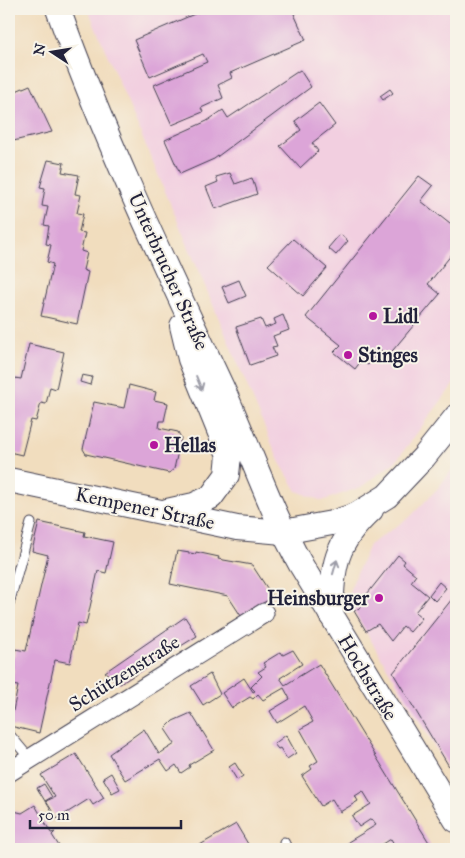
<svg xmlns="http://www.w3.org/2000/svg" width="465" height="858" font-family="'IM FELL Great Primer',serif">
<style>
.built{fill:#f2cfe0}
.building{fill:#dca5d8}
.lines{fill:none;stroke-linecap:round;stroke-linejoin:round}
.service-casing{stroke:#413e4f;stroke-width:11}
.minor-casing{stroke:#413e4f;stroke-width:21}
.tertiary-casing{stroke:#413e4f;stroke-width:26}
.service{stroke:#fff;stroke-width:9}
.minor{stroke:#fff;stroke-width:19}
.tertiary{stroke:#fff;stroke-width:24}
.oneway{stroke:#9c9ca7}
.poi-dot{fill:#b5179e;stroke:#f7f3e8;stroke-width:2}
.labels{text-anchor:middle;stroke-width:4;stroke-linejoin:round;paint-order:stroke}
.street-label{font-size:20px;fill:#22223b;stroke:#f7f3e8}
.poi-label{font-size:20px;font-weight:bold;fill:#22223b;stroke:#f7f3e8;text-anchor:start}
</style>
<rect width="100%" height="100%" fill="#f7f3e8"/>
<filter id="ink" filterUnits="userSpaceOnUse"><feTurbulence type="fractalNoise" baseFrequency=".02" numOctaves="2"/><feDisplacementMap in="SourceGraphic" scale="10" xChannelSelector="R" yChannelSelector="G"/><feConvolveMatrix kernelMatrix="1 2 1 2 8 2 1 2 1" color-interpolation-filters="sRGB"/></filter>
<filter id="wash" filterUnits="userSpaceOnUse"><feTurbulence type="fractalNoise" baseFrequency=".0096" numOctaves="4" result="noise"/><feDisplacementMap in="SourceGraphic" scale="20" xChannelSelector="R" yChannelSelector="G"/><feGaussianBlur stdDeviation="1.12" result="paint"/><feColorMatrix in="noise" values="0 0 0 0 0 0 0 0 0 0 0 0 0 0 0 0 0 1.4 0 .05"/><feComposite in="paint" operator="in"/></filter>
<g filter="url(#wash)">
<rect width="100%" height="100%" fill="#f1ddbe"/>
<!-- built -->
<g class="built">
<polygon points="88,9 456,9 456,381 396,461 361,487 322,501 297,491 279,461"/>
<polygon points="456,464 456,776 450,773 348,602 350,589 369,545 410,517 439,487"/>
</g>
<g id="blocks">
<!-- building -->
<g class="building">
<polygon points="206,9 305,9 294,14 306,40 230,73 232,78 218,85 223,98 201,108 203,112 172,125 154,85 207,62 203,54 150,77 134,40"/>
<polygon points="300,70 311,87 214,159 180,174 165,140 207,121 223,110 228,118"/>
<polygon points="30,85 52,132 9,142 9,94"/>
<polygon points="390,89 393,93 383,100 380,96"/>
<polygon points="319,103 335,125 312,143 318,151 300,168 280,146 301,130 295,121"/>
<polygon points="48,160 64,163 62,172 79,175 75,194 81,195 77,213 83,214 79,232 85,233 81,251 87,253 83,270 88,272 77,324 41,316 53,264 47,262 51,245 46,244 49,226 44,225 48,207 42,206 45,188 40,187"/>
<polygon points="230,173 235,184 252,178 257,194 215,209 206,187 218,182 216,177"/>
<polygon points="419,176 433,186 421,201 450,224 452,223 456,229 456,249 428,284 440,294 388,356 377,347 374,352 377,354 368,365 361,361 355,369 334,352 341,345 306,317"/>
<polygon points="340,234 348,241 336,255 328,248"/>
<polygon points="293,239 327,268 303,296 268,265"/>
<polygon points="239,280 246,296 229,303 222,287"/>
<polygon points="283,315 289,330 273,336 277,346 272,347 276,356 250,365 236,327 261,319 265,328 276,324 274,319"/>
<polygon points="29,344 64,352 56,389 50,387 46,404 41,403 36,421 31,420 22,455 9,452 9,396 11,396 15,378 21,379"/>
<polygon points="82,375 92,377 90,385 80,382"/>
<polygon points="129,385 156,392 154,400 168,403 164,421 160,421 159,428 178,432 181,438 174,469 169,473 86,454 83,449 94,402 124,408"/>
<polygon points="39,522 85,532 84,536 113,542 106,573 98,571 86,625 78,623 70,663 55,660 39,733 10,726 18,686 11,685 14,669 9,668 9,656 14,657 15,649 26,651 48,555 32,551"/>
<polygon points="177,551 196,554 196,552 219,557 218,559 252,565 273,597 241,616 228,596 170,584"/>
<polygon points="398,555 405,561 403,564 416,575 411,582 428,596 415,612 422,618 410,632 403,626 391,641 378,624 366,631 354,611 363,606 360,603"/>
<polygon points="439,582 446,588 435,601 429,595"/>
<polygon points="456,594 456,768 454,765 450,768 393,673"/>
<polygon points="185,617 197,636 120,684 105,672"/>
<polygon points="293,650 302,664 280,678 285,685 319,664 430,844 429,849 392,849 390,846 394,844 391,839 380,846 382,849 353,849 348,842 376,825 371,819 359,827 352,816 371,804 363,791 355,796 358,801 340,812 332,799 321,806 302,776 312,769 310,766 318,761 300,729 313,722 304,706 277,723 270,711 290,699 284,688 263,700 258,694 253,699 250,697 232,708 222,693 244,678 253,692 255,691 251,687 262,676 258,672 266,667 263,663 281,652 283,655"/>
<polygon points="210,674 220,694 203,705 191,686"/>
<polygon points="191,713 214,750 189,765 190,767 181,773 176,765 168,771 160,759 125,780 109,754 144,729 159,754 175,744 165,729 173,721"/>
<polygon points="286,735 296,753 287,759 280,748 278,749 274,744"/>
<polygon points="76,754 104,798 93,805 89,799 57,819 46,801 55,797 41,775"/>
<polygon points="235,763 243,776 237,780 229,767"/>
<polygon points="111,773 120,789 112,793 103,778"/>
<polygon points="44,784 52,797 45,801 37,788"/>
<polygon points="35,805 51,833 55,832 52,835 59,846 53,849 13,849 9,842 9,820 12,818 14,811 22,813"/>
<polygon points="236,824 251,849 193,849"/>
</g>
</g>
</g>
<g filter="url(#ink)">
<use href="#blocks" fill-opacity="0" stroke="#413e4f" stroke-width="1"/>
<g class="lines">
<defs>
<g id="service">
<polyline points="9,604 31,523"/>
<polyline points="9,734 30,759"/>
<polyline points="284,842 288,849"/>
</g>
<polyline id="minor" points="9,772 264,613"/>
<g id="tertiary">
<path d="M58 9C105 140 165 266 224 392 250 449 270 510 301 565L456 820"/>
<polyline points="9,480 237,528 283,532 332,523 356,515 387,496 424,457 456,417"/>
<polyline points="167,511 194,505 211,497 227,475 229,455 190,359 182,326"/>
<path d="M331 615C333 567 333 545 371 510"/>
</g>
</defs>
<!-- service casing -->
<use href="#service" class="service-casing"/>
<!-- minor casing -->
<use href="#minor" class="minor-casing"/>
<!-- tertiary casing -->
<use href="#tertiary" class="tertiary-casing"/>
<!-- service -->
<use href="#service" class="service"/>
<!-- minor -->
<use href="#minor" class="minor"/>
<!-- tertiary -->
<use href="#tertiary" class="tertiary"/>
</g>
<!-- one-way arrows -->
<defs><path id="oneway-shaft" d="M-6 0H5M1.5-3L5.5 0L1.5 3" fill="none" stroke-width="1.6" stroke-linecap="round" stroke-linejoin="round" transform="scale(1.25)"/></defs>
<g class="oneway">
<use href="#oneway-shaft" transform="translate(199 383) rotate(68)"/>
<use href="#oneway-shaft" transform="translate(335 567) rotate(-74)"/>
</g>
</g>
<!-- markers -->
<g class="poi-dot">
<circle cx="373" cy="316" r="5"/>
<circle cx="348" cy="355" r="5"/>
<circle cx="154" cy="445" r="5"/>
<circle cx="379" cy="598" r="5"/>
</g>
<g class="labels">
<!-- street labels -->
<g class="street-label">
<text transform="translate(169 271) rotate(66)" y="7">Unterbrucher Straße</text>
<text transform="translate(145 508) rotate(12)" y="7">Kempener Straße</text>
<text transform="translate(124 673) rotate(-32)" y="7">Schützenstraße</text>
<text transform="translate(368 677) rotate(59)" y="7">Hochstraße</text>
</g>
<!-- poi labels -->
<g class="poi-label">
<text x="383" y="323">Lidl</text>
<text x="358" y="362">Stinges</text>
<text x="164" y="452">Hellas</text>
<text x="369" y="605" text-anchor="end">Heinsburger</text>
</g>
</g>
<!-- margin -->
<rect width="465" height="858" fill="none" stroke="#f7f3e8" stroke-width="30"/>
<!-- north arrow -->
<g transform="translate(52 52) rotate(282)" stroke="#f7f3e8" stroke-width="4" paint-order="stroke">
<path d="M0-4L9 19L0 12L-9 19Z" fill="#22223b"/>
<text y="-8" font-size="14" font-weight="bold" text-anchor="middle" fill="#22223b">N</text>
</g>
<!-- scale -->
<path d="M30 820v8h151v-8" fill="none" stroke="#22223b" stroke-width="2.5"/>
<text x="38" y="820" font-size="15" fill="#22223b" stroke="#f7f3e8" stroke-width="4" paint-order="stroke">50 m</text>
</svg>
